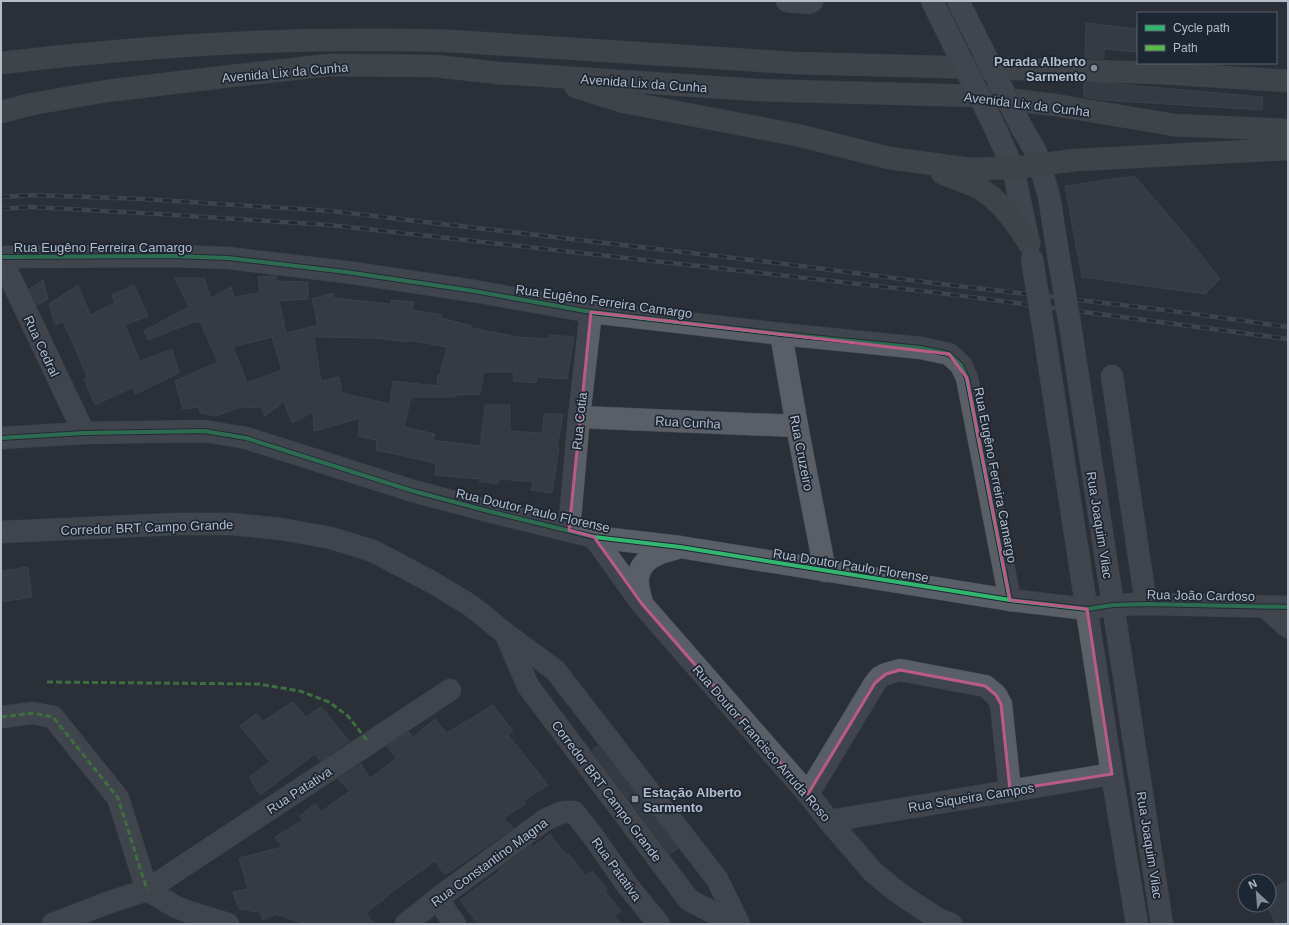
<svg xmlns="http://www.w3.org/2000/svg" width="1289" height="925" font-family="Arial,sans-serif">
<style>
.building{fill:#444950;stroke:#52575f;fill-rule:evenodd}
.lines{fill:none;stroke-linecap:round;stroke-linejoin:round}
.minor-casing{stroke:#484c53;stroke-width:23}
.major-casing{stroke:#484c55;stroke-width:23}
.highway-casing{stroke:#474c53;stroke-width:23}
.minor{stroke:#5a5e66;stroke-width:22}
.major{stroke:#5c6168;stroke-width:22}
.highway{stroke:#5a5d60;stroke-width:22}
.rail-casing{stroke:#595d64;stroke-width:4.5}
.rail{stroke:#1d2633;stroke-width:3;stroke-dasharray:9;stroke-linecap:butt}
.major-bridge-casing{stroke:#484c55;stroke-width:23;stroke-linecap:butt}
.major-bridge{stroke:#5c6168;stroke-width:22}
.quiet{stroke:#58b947;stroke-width:3;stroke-dasharray:6 3;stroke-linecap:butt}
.cycleway-casing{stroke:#1d2633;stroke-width:6}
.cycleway{stroke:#33b770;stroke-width:4}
.marked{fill:none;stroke:#bc5a87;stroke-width:3;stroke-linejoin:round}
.poi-dot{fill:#848b96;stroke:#1d2633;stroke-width:1.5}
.labels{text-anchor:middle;stroke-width:3.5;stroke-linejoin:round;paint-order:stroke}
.poi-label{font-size:13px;font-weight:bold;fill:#b4bcc9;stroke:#1d2633;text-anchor:end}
.street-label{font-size:13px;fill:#b4bcc9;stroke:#1d2633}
</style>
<rect width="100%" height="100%" fill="#2a3038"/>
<!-- building -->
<g class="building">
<polygon points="1086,23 1138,29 1137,52 1104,49 1104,59 1085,58"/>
<polygon points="1084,83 1117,84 1263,97 1262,110 1103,100 1084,97"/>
<polygon points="1134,176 1177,225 1220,279 1205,294 1082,277 1065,186"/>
<path d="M271 276H276V281L308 282V299L279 301 286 333 318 325 312 299 333 293V298L391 304V300L414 302 412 310 442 315 441 318 472 326V328L518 337 549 339 550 335 574 337 567 379 537 377 536 383 513 381 514 372H484L480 394 456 395 455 397H411L404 427 435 434 433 440 480 446 485 405H510V431L542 433 544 414H563L557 448H559L552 493 531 490 533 482 499 479 498 484 479 481 480 479 435 475 436 463 376 450 377 440 358 436 360 418 314 431 313 412 292 423 284 402 265 416 261 407 238 408 216 416 200 413 199 407 183 409 175 381 218 362 200 322 197 323 196 321 148 340 144 331 189 307 175 278H204L211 298 231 287 234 297 260 293 258 277ZM272 337 282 370 247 383 233 347ZM314 337 375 338 407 342V340L447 347 440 374H438L437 386 393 381 390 404 342 393 339 377 321 381Z"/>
<polygon points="43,280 48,299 37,305 29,289"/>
<polygon points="78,285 90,315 115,303 112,295 134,285 148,316 125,325 140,361 172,349 179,373 135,394 133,387 95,405 84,379 88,378 63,321 55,325 49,304"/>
<polygon points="28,567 32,597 1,602 1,571"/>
<polygon points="293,702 306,717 321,707 349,741 320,761 315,754 260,795 249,777 270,762 240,726 257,713 262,722"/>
<polygon points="493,705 513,731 508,735 548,785 523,801 525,804 504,818 513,828 445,875 435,861 388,895 388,896 366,913 374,924 306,924 275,914 263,920 260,912 239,909 233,892 248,889 239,858 283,847 275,837 303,820 300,816 315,804 321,812 350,791 338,779 361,764 370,779 396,758 387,746 409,732 413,737 435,719 447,733"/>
<polygon points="598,746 678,848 670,854 592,750"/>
<polygon points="550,834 566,855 568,853 586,876 592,871 607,889 605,891 621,911 615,916 621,924 478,924 460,900 500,871 499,869 532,845 533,847"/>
<polygon points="1288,880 1288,924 1276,924 1269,909 1269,891"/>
</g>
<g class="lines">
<defs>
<g id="minor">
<polyline points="787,1 809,3 812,1"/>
<polyline points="1,257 174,256 228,258 346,272 474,291 591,312 781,334 921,348 949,354 961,365 967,378 1010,600"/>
<polyline points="1,258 84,433"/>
<polyline points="781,334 797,426 825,571"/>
<polyline points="1112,376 1146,604"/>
<polyline points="579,417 797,426"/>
<polyline points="1,438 84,433 204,431 246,438 413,491 492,512 594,537 680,547 1010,600 1087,609 1113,605 1146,604 1288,607"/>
<polyline points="569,530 579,417 591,312"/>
<polyline points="1,532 176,524 232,524 281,529 331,538 373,551 430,581 470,605 506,634 555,670 717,879 739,924"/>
<polyline points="594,537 642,604 808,794 829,821 873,872 900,894 938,919 951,924"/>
<path d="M642 603C640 595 637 586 638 578 640 558 661 552 677 548"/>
<polyline points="1265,607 1288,627"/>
<polyline points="506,635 528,686 689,900 735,924"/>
<polyline points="1,717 33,713 53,717 118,798 147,890 450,690"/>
<polyline points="808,794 875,683 880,677 886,674 900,670 985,686 996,695 1001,704 1010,790"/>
<polyline points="829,821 1112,774"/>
<polyline points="437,899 455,924"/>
<polyline points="53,924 107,903 147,890 176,907 189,912 228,924"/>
<polyline points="406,924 437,899 545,820 560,813 565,812 574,812 593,836 627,885 659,924"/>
</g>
<g id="major">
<polyline points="1023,130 1036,152 1049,196 1056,241"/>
<polyline points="997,132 1013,168 1029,244"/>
<polyline points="1071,331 1162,924"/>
<polyline points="1044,332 1112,774 1137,924"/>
</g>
<g id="highway">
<path d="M1 63C150 45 299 36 449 41L795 63 1160 73 1288 81"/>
<polyline points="576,87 624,102 797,135 889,158 970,169 1013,168 1076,160 1288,149"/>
<polyline points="1,112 32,104 107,91 222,77 330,65 435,66 499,73 757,90 980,96 1055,105 1174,125 1288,130"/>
<path d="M942 173C953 178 966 182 977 187 1000 199 1015 222 1029 243"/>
</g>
</defs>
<!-- minor casing -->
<use href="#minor" class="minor-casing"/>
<!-- major casing -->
<use href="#major" class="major-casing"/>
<!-- highway casing -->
<use href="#highway" class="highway-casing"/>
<!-- minor -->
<use href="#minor" class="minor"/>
<!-- major -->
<use href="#major" class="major"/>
<!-- highway -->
<use href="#highway" class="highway"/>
<defs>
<g id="rail">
<polyline points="1,197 32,195 143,199 331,211 777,263 941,284 1165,310 1288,327"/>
<polyline points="1,209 32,207 141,213 330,225 940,293 1288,339"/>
</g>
</defs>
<!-- rail casing -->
<use href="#rail" class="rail-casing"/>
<!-- rail -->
<use href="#rail" class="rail"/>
<defs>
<g id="major-bridge">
<polyline points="932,1 997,132"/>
<polyline points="958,1 1023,130"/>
<polyline points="1056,241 1071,331"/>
<polyline points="1032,259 1044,332"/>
</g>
</defs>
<!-- major-bridge casing -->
<use href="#major-bridge" class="major-bridge-casing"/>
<!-- major-bridge -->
<use href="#major-bridge" class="major-bridge"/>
<!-- quiet -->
<g class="quiet">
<polyline points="47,682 259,684 300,691 329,702 348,716 369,743"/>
<polyline points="1,717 33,713 53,717 118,798 147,890"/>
</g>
<defs>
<g id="cycleway">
<polyline points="1,257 174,256 228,258 346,272 474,291 591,312 781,334 921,348 949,354 961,365 967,378 1010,600"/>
<polyline points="1,438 84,433 204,431 246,438 413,491 492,512 594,537 680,547 1010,600 1087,609 1113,605 1146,604 1288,607"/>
</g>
</defs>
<!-- cycleway casing -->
<use href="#cycleway" class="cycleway-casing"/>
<!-- cycleway -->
<use href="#cycleway" class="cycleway"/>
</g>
<!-- marked area -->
<path d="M0 0H1289V925H0ZM591 312 949 354 967 378 1010 600 1087 609 1112 774 1010 790 1001 704 996 695 985 686 900 670 886 674 875 683 808 794 642 604 594 537 569 530Z" fill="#2a3038" fill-opacity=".55" fill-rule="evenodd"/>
<path class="marked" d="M591 312 949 354 967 378 1010 600 1087 609 1112 774 1010 790 1001 704 996 695 985 686 900 670 886 674 875 683 808 794 642 604 594 537 569 530Z"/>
<!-- markers -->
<g class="poi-dot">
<circle cx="1094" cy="68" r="4"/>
<rect x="631" y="795" width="8" height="8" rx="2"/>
</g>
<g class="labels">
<!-- poi labels -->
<g class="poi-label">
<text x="1086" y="66">Parada Alberto<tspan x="1086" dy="15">Sarmento</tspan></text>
<text x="643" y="797" text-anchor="start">Estação Alberto<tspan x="643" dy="15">Sarmento</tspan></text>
</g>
<!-- street labels -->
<g class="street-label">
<text transform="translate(285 72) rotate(-5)" y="5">Avenida Lix da Cunha</text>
<text transform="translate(644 83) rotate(4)" y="5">Avenida Lix da Cunha</text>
<text transform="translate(1027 104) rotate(7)" y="5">Avenida Lix da Cunha</text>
<text x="103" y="252">Rua Eugêno Ferreira Camargo</text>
<text transform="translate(604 301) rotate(8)" y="5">Rua Eugêno Ferreira Camargo</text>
<text transform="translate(42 346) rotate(65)" y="5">Rua Cedral</text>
<text transform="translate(579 421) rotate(-84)" y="5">Rua Cotia</text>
<text transform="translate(688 422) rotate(3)" y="5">Rua Cunha</text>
<text transform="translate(802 453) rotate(79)" y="5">Rua Cruzeiro</text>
<text transform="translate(996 475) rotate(79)" y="5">Rua Eugêno Ferreira Camargo</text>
<text transform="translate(533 510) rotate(13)" y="5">Rua Doutor Paulo Florense</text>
<text transform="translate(1100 525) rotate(81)" y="5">Rua Joaquim Vilac</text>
<text transform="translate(147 527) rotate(-2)" y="5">Corredor BRT Campo Grande</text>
<text transform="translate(851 565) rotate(9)" y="5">Rua Doutor Paulo Florense</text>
<text transform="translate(1201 595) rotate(1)" y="5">Rua João Cardoso</text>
<text transform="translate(762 743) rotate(49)" y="5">Rua Doutor Francisco Arruda Roso</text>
<text transform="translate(299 790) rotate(-33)" y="5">Rua Patativa</text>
<text transform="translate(607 791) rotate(53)" y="5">Corredor BRT Campo Grande</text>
<text transform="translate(971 797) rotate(-9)" y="5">Rua Siqueira Campos</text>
<text transform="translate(1150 845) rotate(81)" y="5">Rua Joaquim Vilac</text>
<text transform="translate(489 862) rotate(-36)" y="5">Rua Constantino Magna</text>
<text transform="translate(617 869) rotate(54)" y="5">Rua Patativa</text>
</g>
</g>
<!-- border -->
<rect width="1289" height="925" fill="none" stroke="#b4bcc9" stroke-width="4"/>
<!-- legend -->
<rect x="1137" y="12" width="140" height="52" fill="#1d2633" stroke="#59626f"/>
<rect x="1145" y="25" width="20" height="6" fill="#33b770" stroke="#59626f"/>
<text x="1173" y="32" font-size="12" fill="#b4bcc9">Cycle path</text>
<rect x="1145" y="45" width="20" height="6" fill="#58b947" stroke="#59626f"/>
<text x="1173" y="52" font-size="12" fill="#b4bcc9">Path</text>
<!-- north arrow -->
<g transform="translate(1257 893) rotate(334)"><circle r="19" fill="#1d2633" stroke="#59626f"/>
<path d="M0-3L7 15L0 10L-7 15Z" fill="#848b96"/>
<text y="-6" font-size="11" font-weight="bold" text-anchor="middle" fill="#b4bcc9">N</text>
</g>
</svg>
